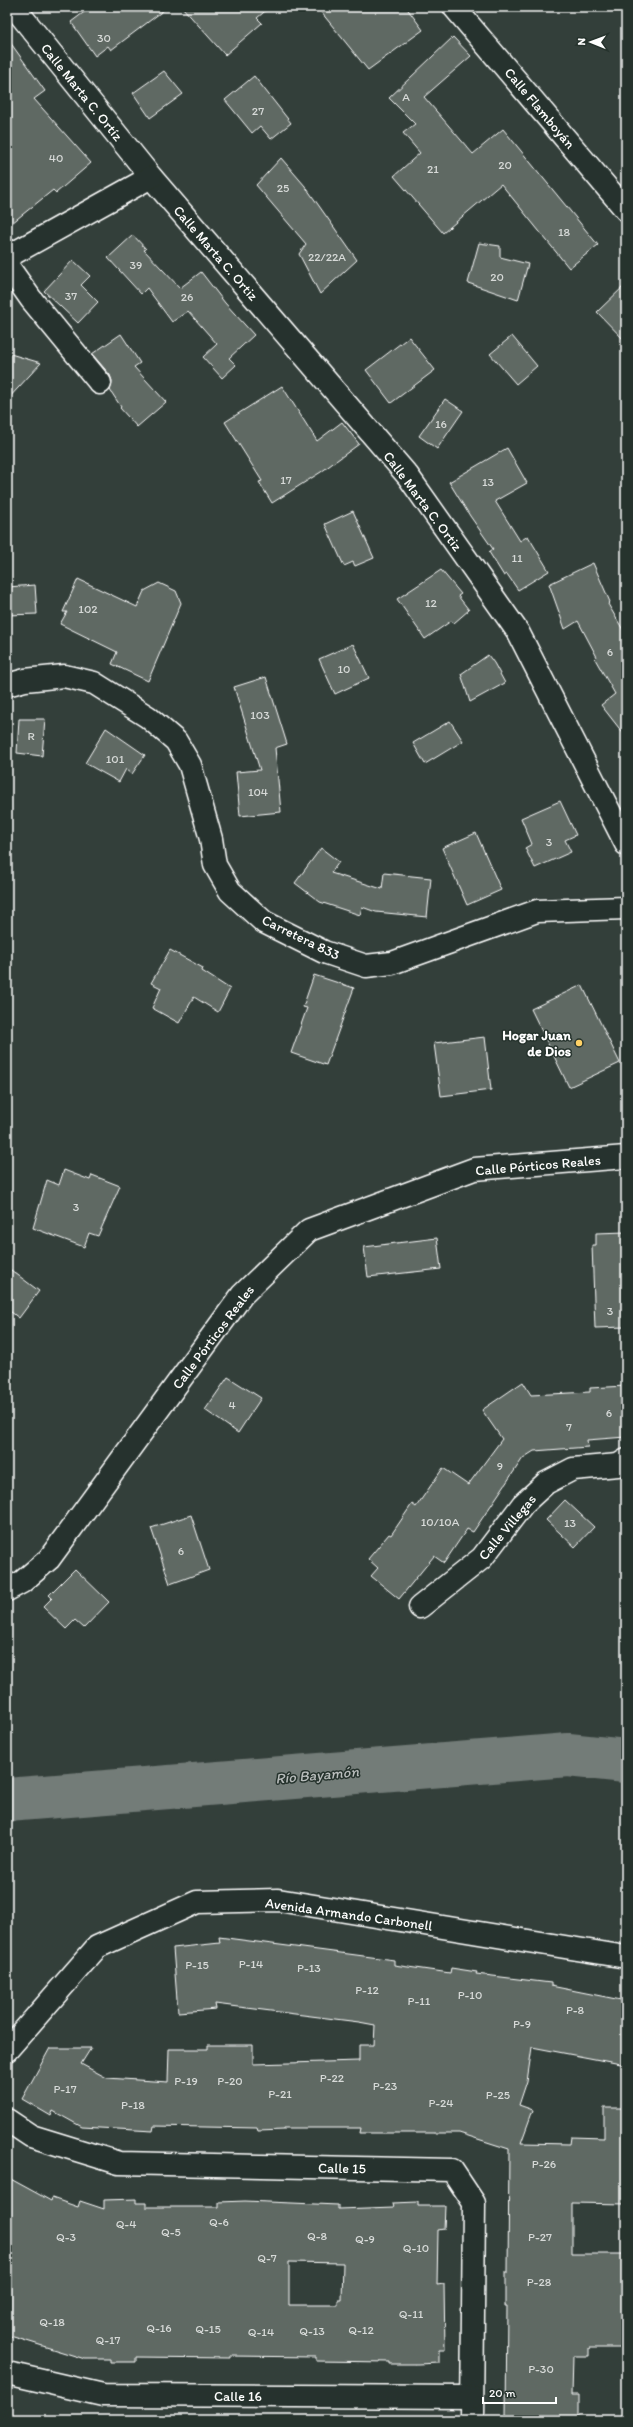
<svg xmlns="http://www.w3.org/2000/svg" width="633" height="2427" font-family="Itim,sans-serif">
<style>
.lines{fill:none;stroke-linecap:round;stroke-linejoin:round}
.river{stroke:#737b78;stroke-width:44}
.building{fill:#5f6964;stroke:#fff;fill-rule:evenodd}
.minor-casing{stroke:#fff;stroke-width:25}
.tertiary-casing{stroke:#fff;stroke-width:25}
.minor{stroke:#26332d;stroke-width:22}
.tertiary{stroke:#26332d;stroke-width:22}
.poi-dot{fill:#ffd166;stroke:#26332d;stroke-width:1.5}
.labels{text-anchor:middle;stroke-width:3;stroke-linejoin:round;paint-order:stroke}
.number-label{font-size:12px;fill:#d7dad8}
.street-label{font-size:14px;fill:#fff;stroke:#26332d}
.poi-label{font-size:14px;font-weight:bold;fill:#fff;stroke:#26332d;text-anchor:end}
.water-label{font-size:15px;font-style:italic;fill:#b9bdbc;stroke:#26332d}
</style>
<rect width="100%" height="100%" fill="#333f3a"/>
<filter id="ink" filterUnits="userSpaceOnUse"><feTurbulence type="fractalNoise" baseFrequency=".025" numOctaves="2"/><feDisplacementMap in="SourceGraphic" scale="8" xChannelSelector="R" yChannelSelector="G"/><feConvolveMatrix kernelMatrix="1 2 1 2 8 2 1 2 1" color-interpolation-filters="sRGB"/></filter>
<g filter="url(#ink)">
<g class="lines">
<!-- river -->
<polyline class="river" points="7,1800 568,1755 626,1761"/>
</g>
<!-- building -->
<g class="building">
<polygon points="91,7 168,7 111,50 108,46 95,56 71,22"/>
<polygon points="182,7 270,7 257,18 262,23 225,55"/>
<polygon points="317,7 406,7 423,30 368,70"/>
<polygon points="453,37 471,56 424,97 473,154 503,129 598,245 569,268 501,184 443,233 394,176 420,153 403,133 415,124 389,98"/>
<polygon points="7,38 45,91 34,99 91,163 56,193 53,190 7,227"/>
<polygon points="164,71 183,94 150,118 133,93"/>
<polygon points="254,76 291,123 271,139 260,126 252,133 225,100"/>
<polygon points="281,158 305,186 357,260 320,294 299,254 306,244 256,185"/>
<polygon points="133,235 146,249 144,250 180,288 201,272 225,303 254,335 229,358 236,365 222,378 203,357 217,344 188,311 172,322 147,288 141,294 108,258"/>
<polygon points="479,243 500,246 500,257 528,264 518,300 468,283"/>
<polygon points="73,260 90,276 81,285 98,302 78,323 44,291"/>
<polygon points="626,284 626,342 597,312"/>
<polygon points="121,334 140,363 134,367 166,402 137,427 120,408 121,407 110,390 112,381 110,375 92,354"/>
<polygon points="512,336 537,366 516,384 490,354"/>
<polygon points="409,337 435,370 391,403 366,370"/>
<polygon points="7,353 41,363 7,400"/>
<polygon points="282,386 317,441 342,422 359,444 321,472 272,503 259,482 262,481 225,422"/>
<polygon points="445,399 463,411 437,449 419,436"/>
<polygon points="507,448 527,483 495,501 520,541 528,536 549,571 518,590 507,574 504,576 489,552 493,549 470,516 449,482"/>
<polygon points="353,511 374,558 355,566 353,562 344,566 325,524"/>
<polygon points="593,563 610,602 608,604 626,635 626,737 601,705 615,694 595,659 597,657 578,621 565,629 549,584"/>
<polygon points="441,570 461,594 458,596 469,610 454,623 451,621 425,639 397,599"/>
<polygon points="78,579 137,607 144,591 159,583 176,591 181,603 148,681 112,664 117,652 60,624 67,612 63,612"/>
<polygon points="35,585 37,614 7,615 7,587"/>
<polygon points="353,644 369,678 335,694 319,659"/>
<polygon points="488,655 494,663 505,683 470,702 461,674"/>
<polygon points="266,677 287,744 275,748 281,812 240,816 236,772 260,770 234,687"/>
<polygon points="19,719 45,719 42,756 17,753"/>
<polygon points="450,721 463,741 425,764 413,743"/>
<polygon points="106,728 145,755 132,774 126,769 119,782 85,763"/>
<polygon points="560,801 576,835 565,840 571,852 535,868 525,848 532,844 521,818"/>
<polygon points="476,833 501,890 467,905 442,848"/>
<polygon points="321,848 339,862 331,873 382,889 384,873 431,878 427,917 376,912 362,907 360,915 320,902 295,883"/>
<polygon points="170,950 203,968 202,971 230,989 218,1012 194,997 179,1023 152,1008 161,988 151,983"/>
<polygon points="314,975 354,988 326,1065 291,1053 307,1008 303,1007"/>
<polygon points="582,985 620,1063 569,1087 531,1009"/>
<polygon points="485,1037 491,1090 441,1096 434,1043"/>
<polygon points="64,1170 90,1180 92,1175 120,1186 98,1236 89,1233 84,1247 33,1228 47,1180 59,1185"/>
<polygon points="626,1232 626,1327 595,1328 592,1245 596,1245 596,1233"/>
<polygon points="437,1238 441,1269 368,1277 364,1247"/>
<polygon points="7,1267 39,1291 19,1318 7,1309"/>
<polygon points="228,1377 261,1398 238,1433 205,1410"/>
<polygon points="523,1382 531,1395 590,1392 590,1388 626,1386 626,1437 587,1440 588,1447 534,1451 523,1458 473,1532 467,1529 444,1563 434,1556 399,1599 371,1576 378,1568 368,1559 389,1534 391,1535 412,1504 416,1507 443,1468 468,1485 502,1439 482,1410"/>
<polygon points="565,1500 594,1527 575,1547 546,1520"/>
<polygon points="191,1515 209,1570 170,1584 151,1528"/>
<polygon points="75,1569 109,1602 84,1628 75,1620 66,1629 43,1607 52,1598 49,1595"/>
<polygon points="219,1937 394,1960 394,1965 450,1973 451,1968 477,1972 476,1974 551,1983 551,1986 626,2001 626,2065 532,2047 527,2081 519,2105 533,2110 521,2143 570,2144 571,2137 604,2138 604,2108 626,2108 626,2204 572,2203 572,2254 626,2254 626,2348 589,2348 589,2356 573,2356 572,2395 579,2395 579,2419 506,2418 507,2306 505,2306 505,2273 508,2273 509,2149 459,2133 360,2133 361,2128 284,2128 284,2130 258,2131 257,2128 154,2126 153,2131 82,2127 53,2111 51,2116 22,2099 50,2048 91,2048 81,2064 107,2078 168,2082 169,2049 208,2049 208,2045 253,2045 253,2064 359,2061 359,2045 374,2045 375,2025 359,2022 215,2004 216,2009 178,2012 173,1948 220,1943"/>
<path d="M7 2177 51 2201 52 2198 78 2207 80 2201 104 2209V2200L136 2199V2203H146V2207H219V2202L245 2201 338 2205V2209L394 2207 393 2203 418 2202V2206H445L444 2229 438 2230 437 2285 444 2284 445 2350H439V2363L418 2364H389V2362L316 2361V2357L230 2356V2358L136 2357V2362H110V2359H85L7 2335ZM289 2262 343 2263 342 2300H338V2305H289Z"/>
</g>
<g class="lines">
<defs>
<g id="minor">
<polyline points="14,7 151,177 408,476 518,632 626,844"/>
<polyline points="454,7 626,210"/>
<polyline points="7,257 151,177"/>
<polyline points="7,265 31,299 100,383"/>
<polyline points="7,1590 22,1582 49,1559 242,1295 309,1230 474,1169 626,1157"/>
<polyline points="420,1607 482,1558 523,1504 546,1483 573,1469 618,1465 626,1460"/>
<polyline points="7,2050 97,1947 197,1902 278,1900 626,1957"/>
<polyline points="7,2120 31,2136 119,2163 452,2170 474,2203 472,2420"/>
<polyline points="7,2373 103,2395 472,2397"/>
</g>
<polyline id="tertiary" points="7,685 25,680 64,676 94,683 148,717 176,741 190,765 211,839 215,865 230,891 264,922 324,952 366,966 392,963 537,911 626,908"/>
</defs>
<!-- minor casing -->
<use href="#minor" class="minor-casing"/>
<!-- tertiary casing -->
<use href="#tertiary" class="tertiary-casing"/>
<!-- minor -->
<use href="#minor" class="minor"/>
<!-- tertiary -->
<use href="#tertiary" class="tertiary"/>
</g>
</g>
<!-- markers -->
<circle class="poi-dot" cx="579" cy="1043" r="4"/>
<g class="labels">
<!-- number labels -->
<g class="number-label">
<text x="104" y="42">30</text>
<text x="406" y="101">A</text>
<text x="258" y="115">27</text>
<text x="56" y="162">40</text>
<text x="505" y="169">20</text>
<text x="433" y="173">21</text>
<text x="283" y="192">25</text>
<text x="564" y="236">18</text>
<text x="327" y="261">22/22A</text>
<text x="136" y="269">39</text>
<text x="497" y="281">20</text>
<text x="71" y="300">37</text>
<text x="187" y="301">26</text>
<text x="441" y="428">16</text>
<text x="286" y="484">17</text>
<text x="488" y="486">13</text>
<text x="517" y="562">11</text>
<text x="431" y="607">12</text>
<text x="88" y="613">102</text>
<text x="610" y="656">6</text>
<text x="344" y="673">10</text>
<text x="260" y="719">103</text>
<text x="31" y="740">R</text>
<text x="115" y="763">101</text>
<text x="258" y="796">104</text>
<text x="549" y="846">3</text>
<text x="76" y="1211">3</text>
<text x="610" y="1315">3</text>
<text x="232" y="1409">4</text>
<text x="609" y="1417">6</text>
<text x="569" y="1431">7</text>
<text x="500" y="1470">9</text>
<text x="440" y="1526">10/10A</text>
<text x="570" y="1527">13</text>
<text x="181" y="1555">6</text>
<text x="251" y="1968">P-14</text>
<text x="197" y="1969">P-15</text>
<text x="309" y="1972">P-13</text>
<text x="367" y="1994">P-12</text>
<text x="470" y="1999">P-10</text>
<text x="419" y="2005">P-11</text>
<text x="575" y="2014">P-8</text>
<text x="522" y="2028">P-9</text>
<text x="332" y="2082">P-22</text>
<text x="186" y="2085">P-19</text>
<text x="230" y="2085">P-20</text>
<text x="385" y="2090">P-23</text>
<text x="65" y="2093">P-17</text>
<text x="280" y="2098">P-21</text>
<text x="498" y="2099">P-25</text>
<text x="441" y="2107">P-24</text>
<text x="133" y="2109">P-18</text>
<text x="544" y="2168">P-26</text>
<text x="219" y="2226">Q-6</text>
<text x="126" y="2228">Q-4</text>
<text x="171" y="2236">Q-5</text>
<text x="317" y="2240">Q-8</text>
<text x="66" y="2241">Q-3</text>
<text x="540" y="2241">P-27</text>
<text x="365" y="2243">Q-9</text>
<text x="416" y="2252">Q-10</text>
<text x="267" y="2262">Q-7</text>
<text x="539" y="2286">P-28</text>
<text x="411" y="2318">Q-11</text>
<text x="52" y="2326">Q-18</text>
<text x="159" y="2332">Q-16</text>
<text x="208" y="2333">Q-15</text>
<text x="361" y="2334">Q-12</text>
<text x="312" y="2335">Q-13</text>
<text x="261" y="2336">Q-14</text>
<text x="108" y="2344">Q-17</text>
<text x="541" y="2373">P-30</text>
</g>
<!-- street labels -->
<g class="street-label">
<text transform="translate(82 92) rotate(51)" y="5">Calle Marta C. Ortíz</text>
<text transform="translate(540 108) rotate(50)" y="5">Calle Flamboyán</text>
<text transform="translate(216 253) rotate(49)" y="5">Calle Marta C. Ortiz</text>
<text transform="translate(423 501) rotate(53)" y="5">Calle Marta C. Ortiz</text>
<text transform="translate(301 937) rotate(26)" y="5">Carretera 833</text>
<text transform="translate(538 1165) rotate(-5)" y="5">Calle Pórticos Reales</text>
<text transform="translate(213 1337) rotate(-53)" y="5">Calle Pórticos Reales</text>
<text transform="translate(507 1527) rotate(-50)" y="5">Calle Villegas</text>
<text transform="translate(349 1914) rotate(8)" y="5">Avenida Armando Carbonell</text>
<text transform="translate(342 2168) rotate(1)" y="5">Calle 15</text>
<text x="238" y="2401">Calle 16</text>
</g>
<!-- poi labels -->
<g class="poi-label">
<text x="571" y="1040">Hogar Juan<tspan x="571" dy="16">de Dios</tspan></text>
</g>
<!-- water labels -->
<g class="water-label">
<text transform="translate(317 1775) rotate(-5)" y="5">Río Bayamón</text>
</g>
</g>
<!-- margin -->
<rect width="633" height="2427" fill="none" stroke="#26332d" stroke-width="24"/>
<rect x="12" y="12" width="609" height="2403" fill="none" stroke="#fff" stroke-width="1.5" filter="url(#ink)"/>
<!-- north arrow -->
<g transform="translate(591 42) rotate(271)" stroke="#26332d" stroke-width="3" paint-order="stroke">
<path d="M0-3L7 15L0 10L-7 15Z" fill="#ffffff"/>
<text y="-6" font-size="11" font-weight="bold" text-anchor="middle" fill="#ffffff">N</text>
</g>
<!-- scale -->
<path d="M483 2397v6h73v-6" fill="none" stroke="#ffffff" stroke-width="2"/>
<text x="489" y="2397" font-size="12" fill="#ffffff" stroke="#26332d" stroke-width="3" paint-order="stroke">20 m</text>
</svg>
